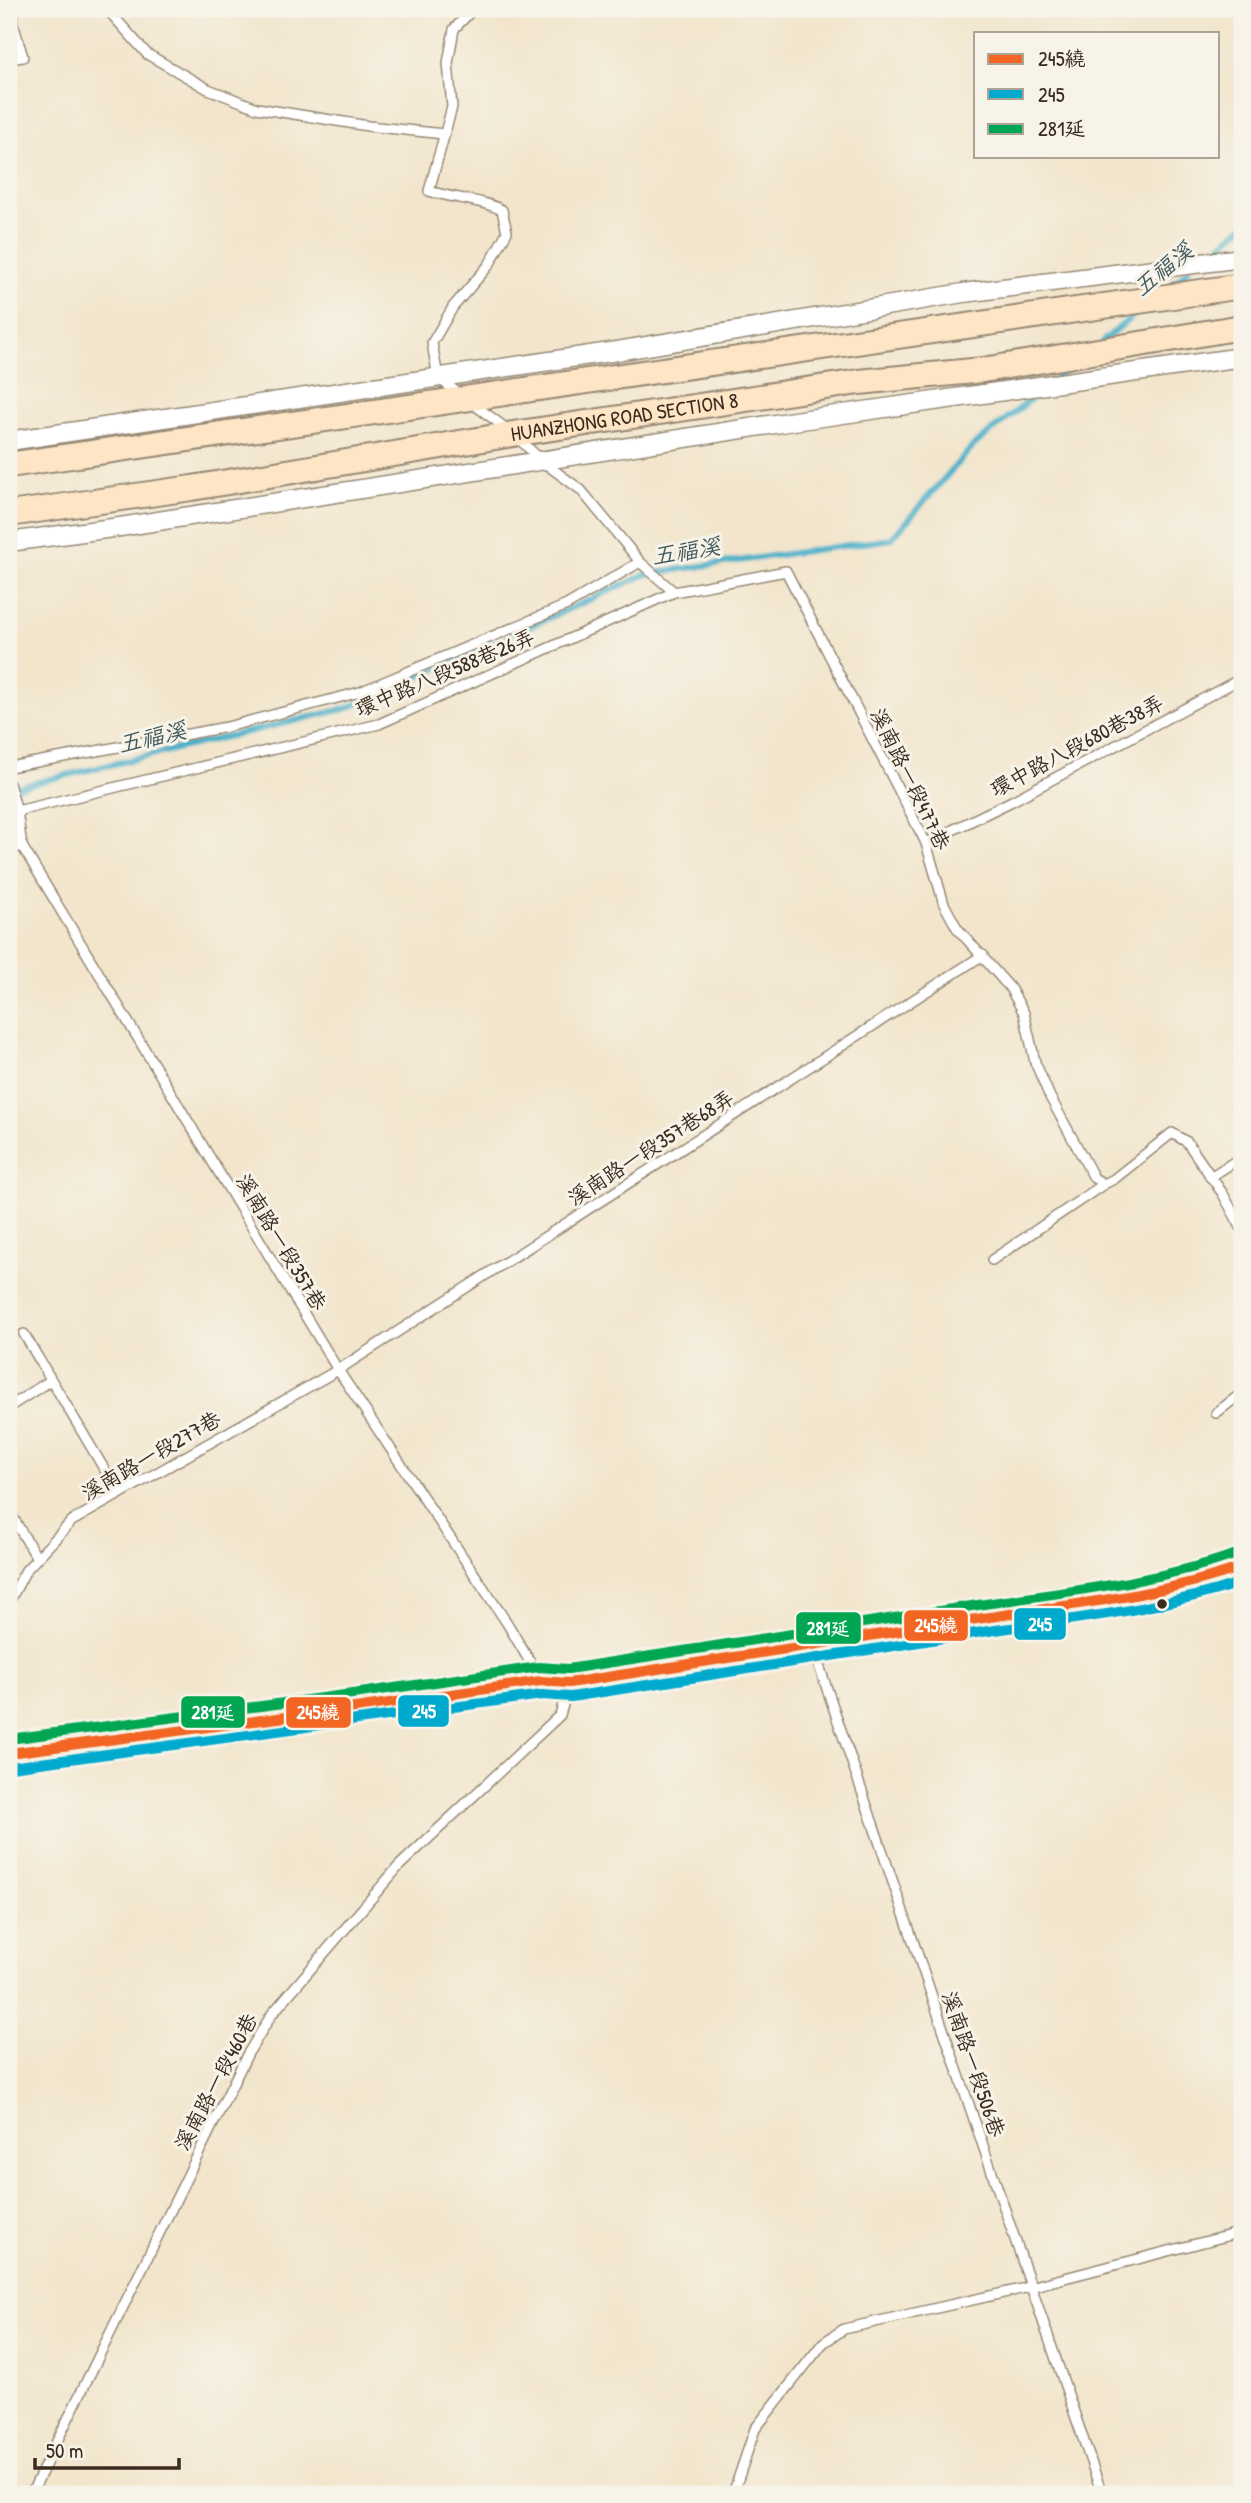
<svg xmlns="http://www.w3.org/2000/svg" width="1251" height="2503" font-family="'Patrick Hand','LXGW WenKai TC',sans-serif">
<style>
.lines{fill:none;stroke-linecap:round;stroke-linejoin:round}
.stream{stroke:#4bb1ca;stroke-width:6}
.lane-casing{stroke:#968875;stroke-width:12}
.street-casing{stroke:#968875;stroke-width:21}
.secondary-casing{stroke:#968875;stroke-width:28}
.lane{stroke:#fff;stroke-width:9}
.street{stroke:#fff;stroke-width:18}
.secondary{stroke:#fde5c5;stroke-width:24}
.bus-1-casing{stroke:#f7f3e8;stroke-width:16}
.bus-2-casing{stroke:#f7f3e8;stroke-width:16}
.bus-3-casing{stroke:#f7f3e8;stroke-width:16}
.bus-1{stroke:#f26522;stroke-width:10}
.bus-2{stroke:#00a9ce;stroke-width:10}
.bus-3{stroke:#00a651;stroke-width:10}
.bus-dot{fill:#3b2a1e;stroke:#f7f3e8;stroke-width:2.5}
.labels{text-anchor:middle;stroke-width:6;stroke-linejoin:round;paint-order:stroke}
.street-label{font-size:21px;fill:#3b2a1e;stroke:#f7f3e8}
.water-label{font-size:23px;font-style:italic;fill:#41595a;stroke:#f7f3e8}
.line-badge{stroke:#f7f3e8;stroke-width:2.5}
.badge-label{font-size:19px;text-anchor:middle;font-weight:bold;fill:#fff}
</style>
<rect width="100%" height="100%" fill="#f7f3e8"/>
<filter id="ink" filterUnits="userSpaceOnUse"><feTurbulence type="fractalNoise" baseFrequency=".0143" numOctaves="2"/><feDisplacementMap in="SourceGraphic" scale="14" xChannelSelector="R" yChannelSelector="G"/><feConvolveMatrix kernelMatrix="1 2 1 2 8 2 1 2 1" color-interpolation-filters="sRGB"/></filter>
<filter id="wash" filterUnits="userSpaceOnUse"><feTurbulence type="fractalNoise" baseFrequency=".00686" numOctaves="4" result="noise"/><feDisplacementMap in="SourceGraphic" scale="28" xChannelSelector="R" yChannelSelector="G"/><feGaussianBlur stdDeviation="1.57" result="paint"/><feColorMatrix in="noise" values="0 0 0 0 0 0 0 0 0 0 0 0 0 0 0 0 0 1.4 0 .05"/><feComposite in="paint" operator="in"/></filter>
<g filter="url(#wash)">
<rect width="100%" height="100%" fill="#f2e5cc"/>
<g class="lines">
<!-- stream -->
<g class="stream">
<polyline points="1206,257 1242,227"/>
<polyline points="1168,288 1189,270"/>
<polyline points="1103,341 1140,310"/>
<polyline points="1056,378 1075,363"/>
<polyline points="9,789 348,708 647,574 891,539 973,446 1040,392"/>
</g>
</g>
</g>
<g filter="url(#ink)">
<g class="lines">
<defs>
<g id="lane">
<polyline points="107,9 147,54 208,89 257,108 368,126 444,134"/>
<path d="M473 9 454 29 448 63 452 107 429 191C454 199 480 199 502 210L507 232 489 265 453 307 432 343 438 378 507 429"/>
<polyline points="9,59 23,57 12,20 15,9"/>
<polyline points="1234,258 1242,240"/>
<polyline points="518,438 543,462 581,490 641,563 674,592 786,571 926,843 944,904 957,928 1010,988 1024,1013 1035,1062 1050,1097 1094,1178 1104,1184 1114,1179 1172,1133 1187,1142 1223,1194 1242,1229"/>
<polyline points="9,767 227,727 360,692 567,605 640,562"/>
<polyline points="9,784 17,811 22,846 338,1370 507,1623 540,1679"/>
<polyline points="17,811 379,724 674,592"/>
<polyline points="926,843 1012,801 1242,678"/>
<polyline points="9,849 22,846"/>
<polyline points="1210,1177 1242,1157"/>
<polyline points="992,1260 1104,1184"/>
<polyline points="24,1334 119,1494"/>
<polyline points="9,1407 51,1380"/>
<polyline points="1216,1413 1242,1393"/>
<polyline points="9,1511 37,1558"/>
<polyline points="9,1602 26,1570 72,1521 338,1370 983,955"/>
<polyline points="813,1648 1102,2494"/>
<polyline points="31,2494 247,2055 272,2014 399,1866 560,1715 569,1684"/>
<polyline points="733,2494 755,2429 823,2343 844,2329 1030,2287 1242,2232"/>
</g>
<g id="street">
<polyline points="9,441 617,351 963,293 1242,258"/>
<polyline points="9,542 120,527 794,421 1242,357"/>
</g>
<g id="secondary">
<polyline points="9,465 1242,286"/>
<path id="s1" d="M9 514 192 488 513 434 859 382 983 370 1242 327"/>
<path d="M9 1753 362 1707 541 1681 569 1683 1034 1610C1106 1604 1175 1592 1242 1567"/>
</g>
</defs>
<!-- lane casing -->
<use href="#lane" class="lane-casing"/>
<!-- street casing -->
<use href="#street" class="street-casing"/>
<!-- secondary casing -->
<use href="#secondary" class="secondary-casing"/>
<!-- lane -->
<use href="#lane" class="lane"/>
<!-- street -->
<use href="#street" class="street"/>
<!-- secondary -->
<use href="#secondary" class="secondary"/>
<defs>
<path id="bus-1" d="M9 1753 362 1707 541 1681 569 1683C705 1662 841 1640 977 1619 1069 1604 1153 1598 1242 1567"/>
<path id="bus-2" d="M11 1767 542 1695 571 1697C708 1675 845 1654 982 1632 1070 1619 1157 1611 1242 1582"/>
<path id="bus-3" d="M9 1739 360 1693 539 1667 568 1669C705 1648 841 1626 978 1605 1068 1591 1150 1584 1237 1554"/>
</defs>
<!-- bus-1 casing -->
<use href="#bus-1" class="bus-1-casing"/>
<!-- bus-2 casing -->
<use href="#bus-2" class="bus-2-casing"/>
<!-- bus-3 casing -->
<use href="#bus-3" class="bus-3-casing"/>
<!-- bus-1 -->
<use href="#bus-1" class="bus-1"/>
<!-- bus-2 -->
<use href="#bus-2" class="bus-2"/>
<!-- bus-3 -->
<use href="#bus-3" class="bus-3"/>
</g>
</g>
<!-- markers -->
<circle class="bus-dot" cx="1162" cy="1604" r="6"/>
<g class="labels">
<!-- street labels -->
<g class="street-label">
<text dy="7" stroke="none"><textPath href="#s1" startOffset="623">HUANZHONG ROAD SECTION 8</textPath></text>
<text transform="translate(445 673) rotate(-23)" y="7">環中路八段588巷26弄</text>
<text transform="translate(1077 746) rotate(-28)" y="7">環中路八段680巷38弄</text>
<text transform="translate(910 779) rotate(64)" y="7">溪南路一段477巷</text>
<text transform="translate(651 1148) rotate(-33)" y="7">溪南路一段357巷68弄</text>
<text transform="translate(281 1242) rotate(59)" y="7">溪南路一段357巷</text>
<text transform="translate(151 1456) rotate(-30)" y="7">溪南路一段277巷</text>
<text transform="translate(973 2064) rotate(71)" y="7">溪南路一段506巷</text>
<text transform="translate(216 2082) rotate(-62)" y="7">溪南路一段460巷</text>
</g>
<!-- water labels -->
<g class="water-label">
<text transform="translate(1163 269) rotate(-39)" y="8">五福溪</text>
<text transform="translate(686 551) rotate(-9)" y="8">五福溪</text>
<text transform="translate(152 737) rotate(-13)" y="8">五福溪</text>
</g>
</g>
<g class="line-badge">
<rect x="1013" y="1607" width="54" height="34" rx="7" fill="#00a9ce"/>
<rect x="903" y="1609" width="66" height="33" rx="7" fill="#f26522"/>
<rect x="795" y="1611" width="67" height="34" rx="7" fill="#00a651"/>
<rect x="397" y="1694" width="53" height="34" rx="7" fill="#00a9ce"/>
<rect x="180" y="1695" width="66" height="34" rx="7" fill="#00a651"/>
<rect x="285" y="1696" width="67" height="33" rx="7" fill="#f26522"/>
</g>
<g class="badge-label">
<text x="1040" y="1631">245</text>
<text x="936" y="1632">245繞</text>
<text x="828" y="1635">281延</text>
<text x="424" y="1718">245</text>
<text x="213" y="1719">281延</text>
<text x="318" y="1719">245繞</text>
</g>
<!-- margin -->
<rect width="1251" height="2503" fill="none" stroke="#f7f3e8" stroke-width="35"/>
<!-- legend -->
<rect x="974" y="32" width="245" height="126" fill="#f7f3e8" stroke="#aca397" stroke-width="2"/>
<rect x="988" y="54" width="35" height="10" fill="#f26522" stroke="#aca397" stroke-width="2"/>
<text x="1038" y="66" font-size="21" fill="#3b2a1e">245繞</text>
<rect x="988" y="89" width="35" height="10" fill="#00a9ce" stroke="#aca397" stroke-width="2"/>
<text x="1038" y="102" font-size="21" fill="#3b2a1e">245</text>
<rect x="988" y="124" width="35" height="10" fill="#00a651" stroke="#aca397" stroke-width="2"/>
<text x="1038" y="136" font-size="21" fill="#3b2a1e">281延</text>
<!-- scale -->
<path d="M35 2458v10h144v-10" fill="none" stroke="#3b2a1e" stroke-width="3.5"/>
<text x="46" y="2458" font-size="21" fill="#3b2a1e" stroke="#f7f3e8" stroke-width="5" paint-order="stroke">50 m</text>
</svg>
